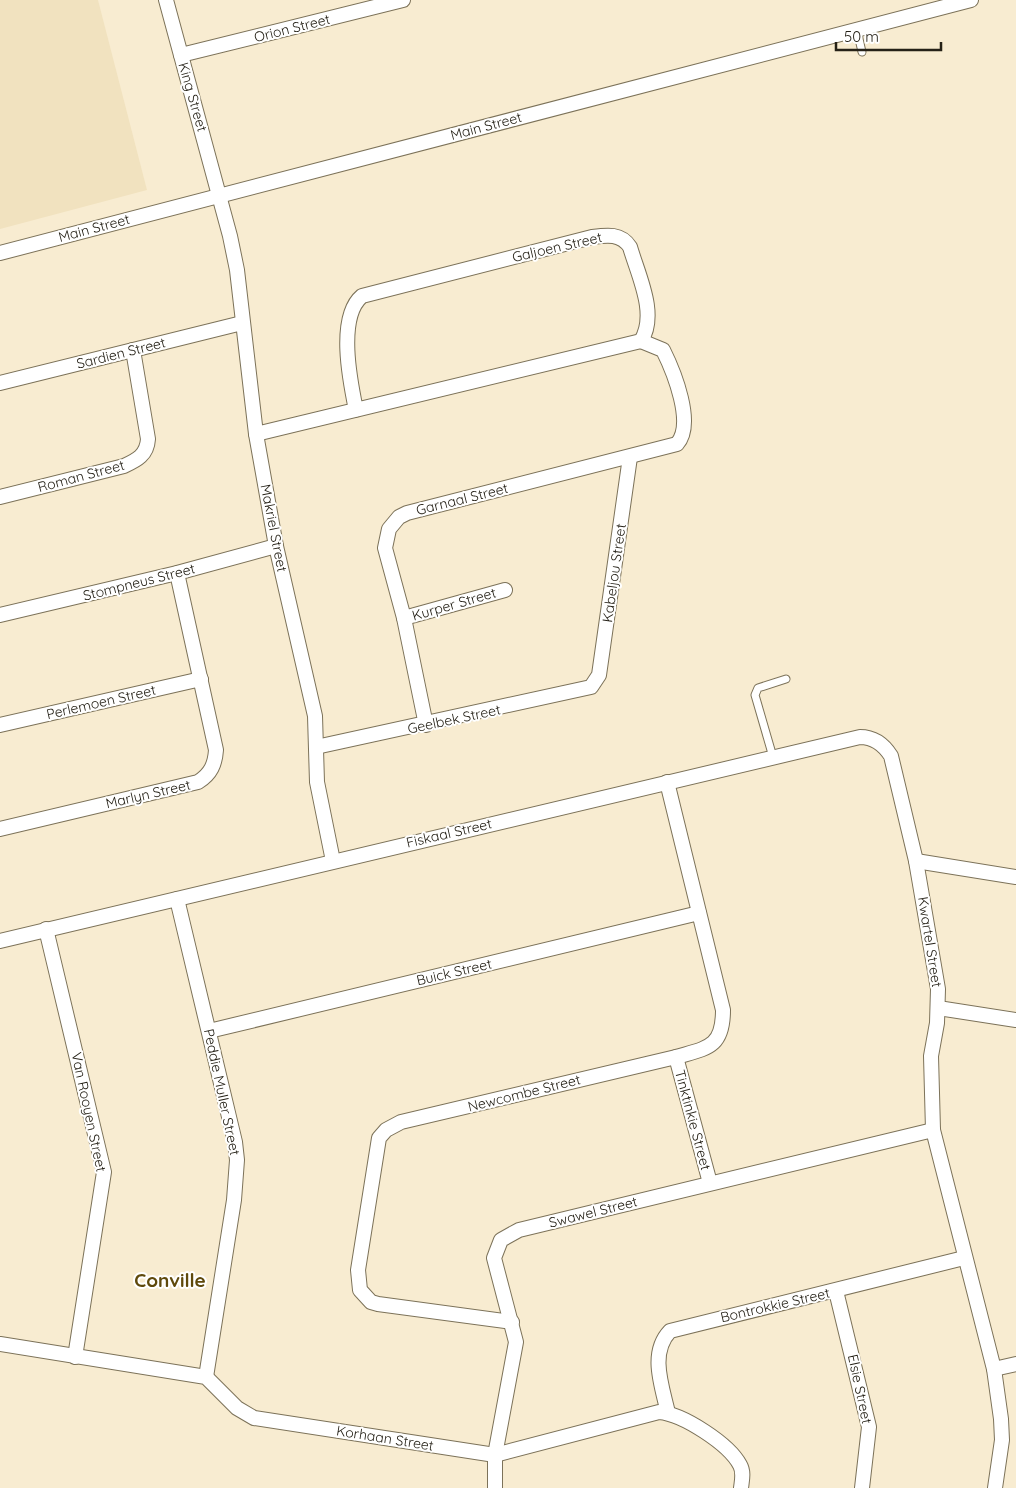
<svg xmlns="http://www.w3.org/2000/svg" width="1016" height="1488" font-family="Quicksand,sans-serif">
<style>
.built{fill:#f1e2bf}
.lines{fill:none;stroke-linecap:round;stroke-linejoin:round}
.service-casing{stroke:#7c7259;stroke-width:9}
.minor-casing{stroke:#7c7259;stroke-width:16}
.service{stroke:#fff;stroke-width:7}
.minor{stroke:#fff;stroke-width:14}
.labels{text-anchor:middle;stroke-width:4;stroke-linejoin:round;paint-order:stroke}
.street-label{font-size:14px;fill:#252117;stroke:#fff}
.district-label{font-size:19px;font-weight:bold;fill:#5f490b;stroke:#fff}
</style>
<rect width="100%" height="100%" fill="#f8ecd1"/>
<!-- built -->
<polygon class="built" points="0,0 98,0 147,190 0,229"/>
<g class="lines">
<defs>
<g id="service">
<polyline points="857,30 862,52"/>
<polyline points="773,757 755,695 758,688 786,679"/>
</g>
<g id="minor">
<polyline points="166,0 230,236 237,270 256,434 276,546 315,716 317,782 333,861"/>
<polyline points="181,55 403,0"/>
<polyline points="0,253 971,0"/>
<polyline points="0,383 242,323"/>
<path d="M256 434 641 341C658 314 638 275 630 247 621 233 607 235 592 237L362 296C337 317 350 381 356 410"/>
<path d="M0 497 124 466C137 460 147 455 148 439L133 350"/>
<polyline points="0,615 177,573 276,546"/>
<polyline points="404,618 505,590"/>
<polyline points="0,725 201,679"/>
<path d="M426 725 404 618 385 548 389 529 399 517 407 513 677 444C695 424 674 372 663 350L641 341"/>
<polyline points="316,747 591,687 599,675 630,457"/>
<path d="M0 829 198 782C211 774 215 764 216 750L177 573"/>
<polyline points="916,861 1016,877"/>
<polyline points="177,899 235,1142 237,1160 234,1200 206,1377"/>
<polyline points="46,929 104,1172 75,1357"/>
<path d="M0 941 860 737C874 737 884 745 891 756L916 861 938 989 937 1023 931 1056 933 1130 994 1369 1001 1419 1002 1440 995 1488"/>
<polyline points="938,1008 1016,1020"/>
<polyline points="209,1031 699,913"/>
<polyline points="676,1057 710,1183"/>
<polyline points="836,1291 869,1427 862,1488"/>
<path d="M512 1322 378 1304 371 1302 360 1290 358 1270 379 1138 386 1130 401 1122 676 1057C707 1048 723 1048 723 1010L667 782"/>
<path d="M0 1344 206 1377 237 1408 254 1418 495 1455 659 1412C683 1414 729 1444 740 1465 744 1472 742 1480 741 1488"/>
<polyline points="994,1369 1016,1364"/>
<path d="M668 1413C662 1386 649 1353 670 1331L964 1258"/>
<polyline points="495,1488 495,1455 516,1342 494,1258 501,1240 519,1230 933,1130"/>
</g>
</defs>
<!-- service casing -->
<use href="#service" class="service-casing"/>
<!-- minor casing -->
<use href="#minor" class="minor-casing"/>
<!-- service -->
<use href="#service" class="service"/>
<!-- minor -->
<use href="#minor" class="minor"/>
</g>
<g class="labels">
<!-- street labels -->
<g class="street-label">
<text transform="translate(292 28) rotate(-14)" y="5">Orion Street</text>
<text transform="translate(193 97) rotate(74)" y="5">King Street</text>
<text transform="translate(486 126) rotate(-15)" y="5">Main Street</text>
<text transform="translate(94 228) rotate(-15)" y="5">Main Street</text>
<text transform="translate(557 247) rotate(-13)" y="5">Galjoen Street</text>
<text transform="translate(121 353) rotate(-14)" y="5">Sardien Street</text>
<text transform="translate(81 476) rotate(-15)" y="5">Roman Street</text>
<text transform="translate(462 499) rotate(-14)" y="5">Garnaal Street</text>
<text transform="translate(274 528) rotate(79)" y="5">Makriel Street</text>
<text transform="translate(614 573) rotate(-82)" y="5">Kabeljou Street</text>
<text transform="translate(139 582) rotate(-14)" y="5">Stompneus Street</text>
<text transform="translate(454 604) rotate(-16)" y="5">Kurper Street</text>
<text transform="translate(101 702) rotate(-13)" y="5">Perlemoen Street</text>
<text transform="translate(454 719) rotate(-12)" y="5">Geelbek Street</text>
<text transform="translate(148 794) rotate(-13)" y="5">Marlyn Street</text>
<text transform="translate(449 833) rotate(-13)" y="5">Fiskaal Street</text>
<text transform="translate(930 942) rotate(81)" y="5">Kwartel Street</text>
<text transform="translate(454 972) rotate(-13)" y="5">Buick Street</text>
<text transform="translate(222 1092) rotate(78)" y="5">Peddie Muller Street</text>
<text transform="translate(524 1093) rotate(-14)" y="5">Newcombe Street</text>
<text transform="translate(89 1112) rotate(78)" y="5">Van Rooyen Street</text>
<text transform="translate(693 1120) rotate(75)" y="5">Tinktinkie Street</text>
<text transform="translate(593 1212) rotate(-14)" y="5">Swawel Street</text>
<text transform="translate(775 1305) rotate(-13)" y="5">Bontrokkie Street</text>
<text transform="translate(860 1389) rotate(78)" y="5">Elsie Street</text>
<text transform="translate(385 1438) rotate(9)" y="5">Korhaan Street</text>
</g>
<!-- district labels -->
<g class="district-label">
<text x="170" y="1287">Conville</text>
</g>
</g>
<!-- scale -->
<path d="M836 42v8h105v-8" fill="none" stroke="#252117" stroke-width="2.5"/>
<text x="844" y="42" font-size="15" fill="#252117" stroke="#ffffff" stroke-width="4" paint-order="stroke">50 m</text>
</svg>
